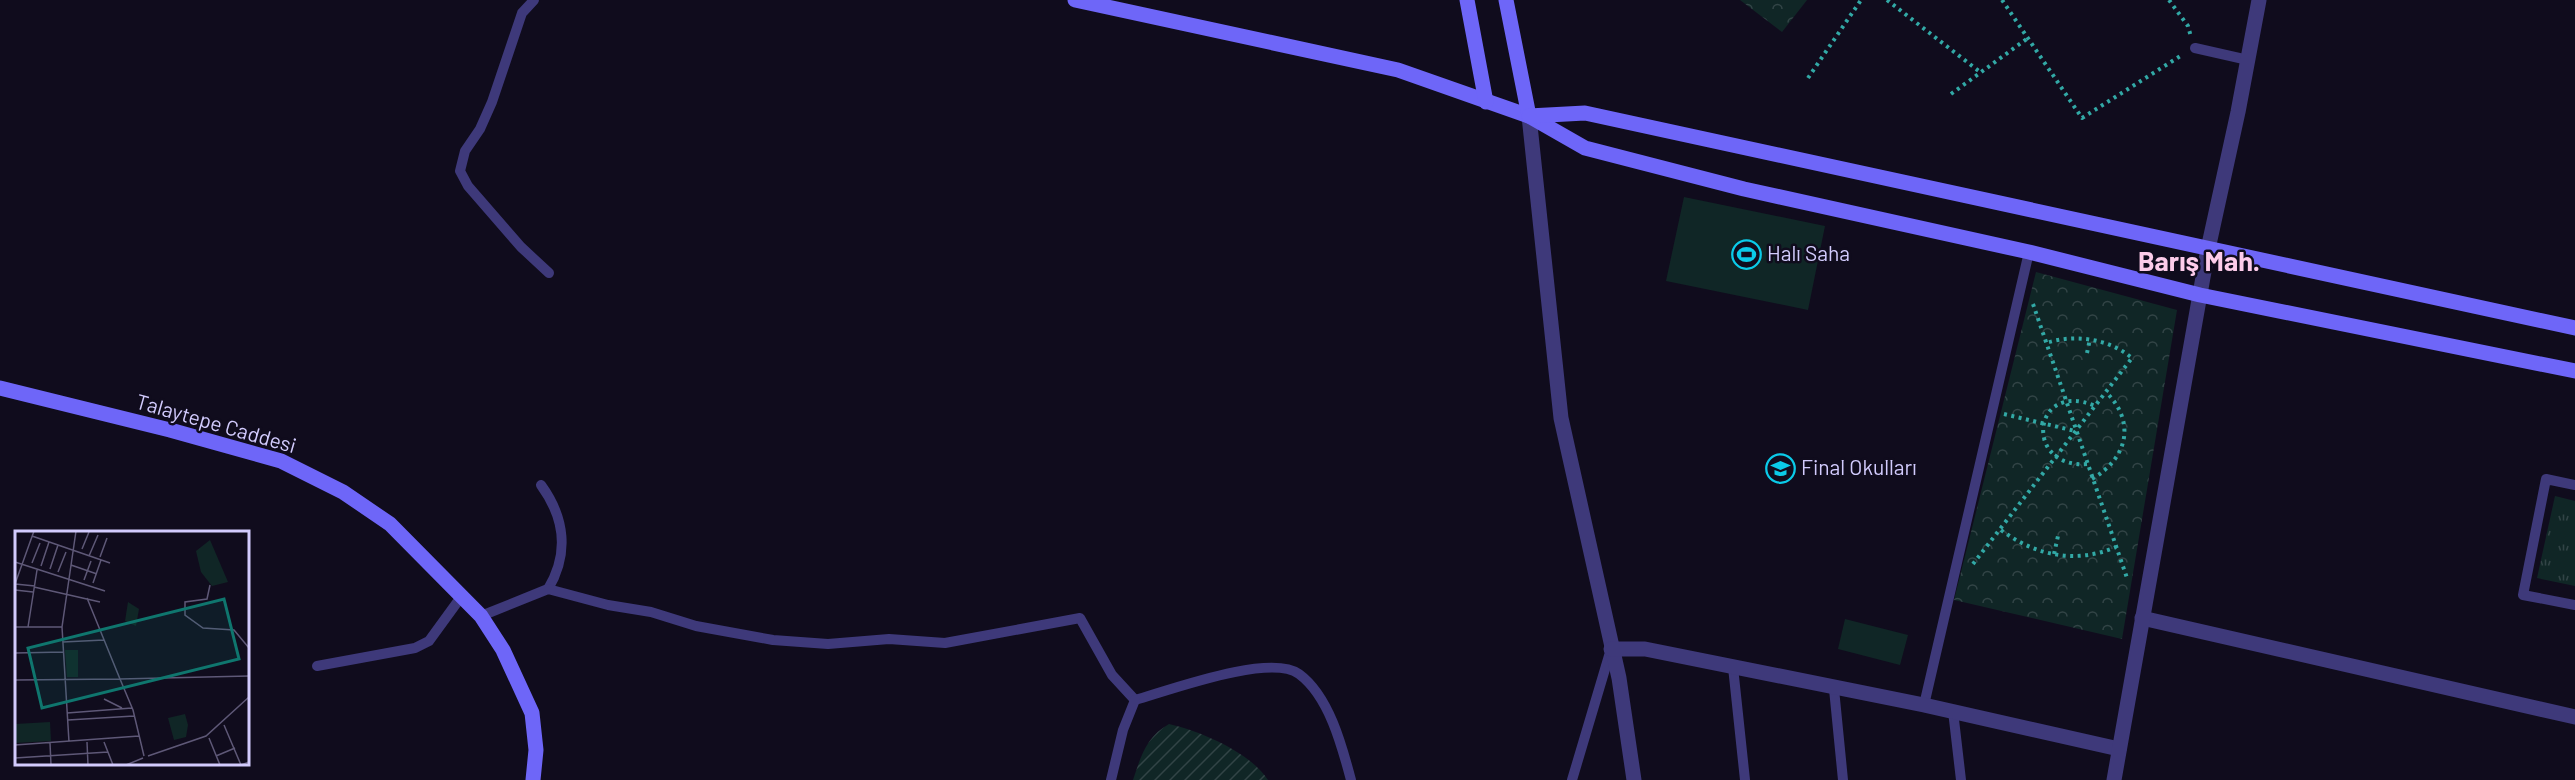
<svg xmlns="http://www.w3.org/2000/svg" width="2575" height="780" font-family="Barlow,sans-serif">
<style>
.grass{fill:url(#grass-tufts)}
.park{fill:url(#park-crowns)}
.garden{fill:url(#garden-furrows)}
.pitch{fill:#102626}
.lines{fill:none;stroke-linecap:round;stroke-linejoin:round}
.path{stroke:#32a9a6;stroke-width:4;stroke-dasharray:3 4.5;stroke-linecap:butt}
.lane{stroke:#3e397a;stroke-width:10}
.street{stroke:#3e397a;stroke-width:15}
.secondary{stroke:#6e66f8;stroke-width:15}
.labels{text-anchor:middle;stroke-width:5;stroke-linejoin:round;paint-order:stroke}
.poi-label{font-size:21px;fill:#d2cbfd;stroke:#100c1d;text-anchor:start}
.street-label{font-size:21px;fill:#d2cbfd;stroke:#100c1d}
.district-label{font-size:27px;font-weight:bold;fill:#fdccea;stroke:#100c1d}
.inset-road{fill:none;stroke:#5e5877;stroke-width:1.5}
.view{fill:#0f766e;fill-opacity:0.15;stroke:#0f766e;stroke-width:3}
.inset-edge{fill:none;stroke:#d2cbfd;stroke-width:3}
</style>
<defs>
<pattern id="grass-tufts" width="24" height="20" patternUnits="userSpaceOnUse" patternTransform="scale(1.5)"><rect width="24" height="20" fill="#102626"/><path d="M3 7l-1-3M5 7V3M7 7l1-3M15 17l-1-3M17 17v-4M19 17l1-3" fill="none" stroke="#324446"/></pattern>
<pattern id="park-crowns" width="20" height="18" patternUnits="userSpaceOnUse" patternTransform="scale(1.5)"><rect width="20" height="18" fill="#102626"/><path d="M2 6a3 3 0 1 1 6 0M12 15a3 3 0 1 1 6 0" fill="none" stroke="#324446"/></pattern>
<pattern id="garden-furrows" width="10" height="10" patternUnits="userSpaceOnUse" patternTransform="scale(1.5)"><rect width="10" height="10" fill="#102626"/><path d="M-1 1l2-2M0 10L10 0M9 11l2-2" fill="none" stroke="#324446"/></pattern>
</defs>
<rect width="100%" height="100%" fill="#100c1d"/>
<!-- grass -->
<polygon class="grass" points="2555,496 2575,501 2575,586 2537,578"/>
<!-- park -->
<g class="park">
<polygon points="1740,0 1807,0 1782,32"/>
<polygon points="2036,272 2177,310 2122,639 1954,600"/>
</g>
<!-- garden -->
<path class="garden" d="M1169 724C1200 731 1250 752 1268 780H1133C1141 756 1146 737 1169 724Z"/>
<!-- pitch -->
<g class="pitch">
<polygon points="1684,197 1825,226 1808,310 1666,281"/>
<polygon points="1845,619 1908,635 1900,665 1838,649"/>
</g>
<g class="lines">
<!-- path -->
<g class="path">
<polyline points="1887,0 1980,72"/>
<polyline points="2002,0 2082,118 2182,55"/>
<polyline points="2169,0 2188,26 2191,37"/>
<polyline points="1808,78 1861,0"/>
<polyline points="1951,94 2028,38"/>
<polyline points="2033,304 2127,578"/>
<polyline points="2087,353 2090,339"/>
<polyline points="2004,414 2075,431"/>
<path d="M2087 464C2023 469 2032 379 2095 406"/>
<path d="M2092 479C2128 458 2136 422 2106 392"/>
<path d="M2001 530C2036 556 2076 564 2116 547"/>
<polyline points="2054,554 2058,536"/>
<path d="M1973 564 2132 358C2108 338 2074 334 2046 343"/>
</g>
<!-- lane -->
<g class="lane">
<polyline points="534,0 522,13 492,102 480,129 465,151 460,171 468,186 521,247 549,273"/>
<polyline points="2195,48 2248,60"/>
<path d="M541 485C565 518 569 554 548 589"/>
<polyline points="2575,485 2546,479 2523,595 2575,605"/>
<polyline points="481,616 548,589 608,605 651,612 696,626 773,640 828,644 889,639 945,643 1080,618 1112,675 1135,700"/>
<polyline points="317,666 415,648 429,641 461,597"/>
<polyline points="1733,667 1745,780"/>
<polyline points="1834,689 1843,780"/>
<path d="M1135 700C1170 690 1270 653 1299 674 1329 696 1342 746 1351 780"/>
<polyline points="1924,705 2029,252"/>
<polyline points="1953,711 1961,780"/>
<polyline points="1111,780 1123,730 1135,700"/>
<polyline points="1572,780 1611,649"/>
</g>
<!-- street -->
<g class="street">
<polyline points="1529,116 1561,418 1619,678 1634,780"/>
<polyline points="2142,618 2575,717"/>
<polyline points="1611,649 1645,649 1924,705 2119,749"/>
<polyline points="2114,780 2208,249 2238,112 2259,0"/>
</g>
<!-- secondary -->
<g class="secondary">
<polyline points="1075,0 1398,70 1529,116 1585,148 1744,189 2029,252 2200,295 2575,371"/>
<polyline points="1467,0 1486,102"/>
<polyline points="1506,0 1529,116"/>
<polyline points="1529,116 1585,113 2575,328"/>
<polyline points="0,388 170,430 281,461 343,492 390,524 481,616 503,650 532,713 536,750 533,780"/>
</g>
</g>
<!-- icons -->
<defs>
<symbol id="stadium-ring" viewBox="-11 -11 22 22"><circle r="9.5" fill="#100c1d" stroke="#0bcbe9" stroke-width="1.5"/><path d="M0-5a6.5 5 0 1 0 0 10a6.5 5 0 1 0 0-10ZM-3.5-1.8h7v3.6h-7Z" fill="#0bcbe9"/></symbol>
<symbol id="school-ring" viewBox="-11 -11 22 22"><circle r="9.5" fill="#100c1d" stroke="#0bcbe9" stroke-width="1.5"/><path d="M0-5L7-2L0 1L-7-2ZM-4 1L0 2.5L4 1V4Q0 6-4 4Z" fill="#0bcbe9"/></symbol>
</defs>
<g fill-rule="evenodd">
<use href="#stadium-ring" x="1730" y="238" width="33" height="33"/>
<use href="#school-ring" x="1764" y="452" width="33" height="33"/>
</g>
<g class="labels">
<!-- poi labels -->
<g class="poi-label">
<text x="1767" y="261">Halı Saha</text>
<text x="1801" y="475">Final Okulları</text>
</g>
<!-- street labels -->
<g class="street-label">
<text transform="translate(216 424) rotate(16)" y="7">Talaytepe Caddesi</text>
</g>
<!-- district labels -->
<g class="district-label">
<text x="2199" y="271">Barış Mah.</text>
</g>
</g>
<!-- overview -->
<g transform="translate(15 531)">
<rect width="234" height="234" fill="#100c1d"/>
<path d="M170 183 173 194 171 206 159 209 153 187Z" fill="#102626"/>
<path d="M195 9 213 51 197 55 186 41 181 20Z" fill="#102626"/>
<path d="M50 119H63V146H52Z" fill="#102626"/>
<path d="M113 71 124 78 121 95 110 90Z" fill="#102626"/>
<path d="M35 191 36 210 0 212V193Z" fill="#102626"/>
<path class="inset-road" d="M17 5 95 32M67 18 74 1M74 25 83 4M85 26 92 7M0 31 90 60M17 32 25 12M56 34 82 43M26 35 34 11M35 38 43 14M43 41 51 21M69 49 76 30M78 52 86 29M0 53 19 0M0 53 20 55M195 54 192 68 170 71V84L188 97 219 99 234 117M19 56 85 71M0 59 18 61M72 67 105 148 234 145M0 96H47M13 96 22 39M48 111 89 109M0 122 49 121M105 148 118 179 129 225M0 149 105 148M89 168 107 177M52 182 117 177M53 189 119 185M209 194 226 234 234 231M194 207 205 234M54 211 47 96 61 0M72 211 73 234M89 211 98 234M35 212 36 234M0 214 124 205M133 225 191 205 234 166M201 225 220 217M0 227 93 221M111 234 128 227"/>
<path class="view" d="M209 68 224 128 27 177 13 117Z"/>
<rect width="234" height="234" class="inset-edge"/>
</g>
</svg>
